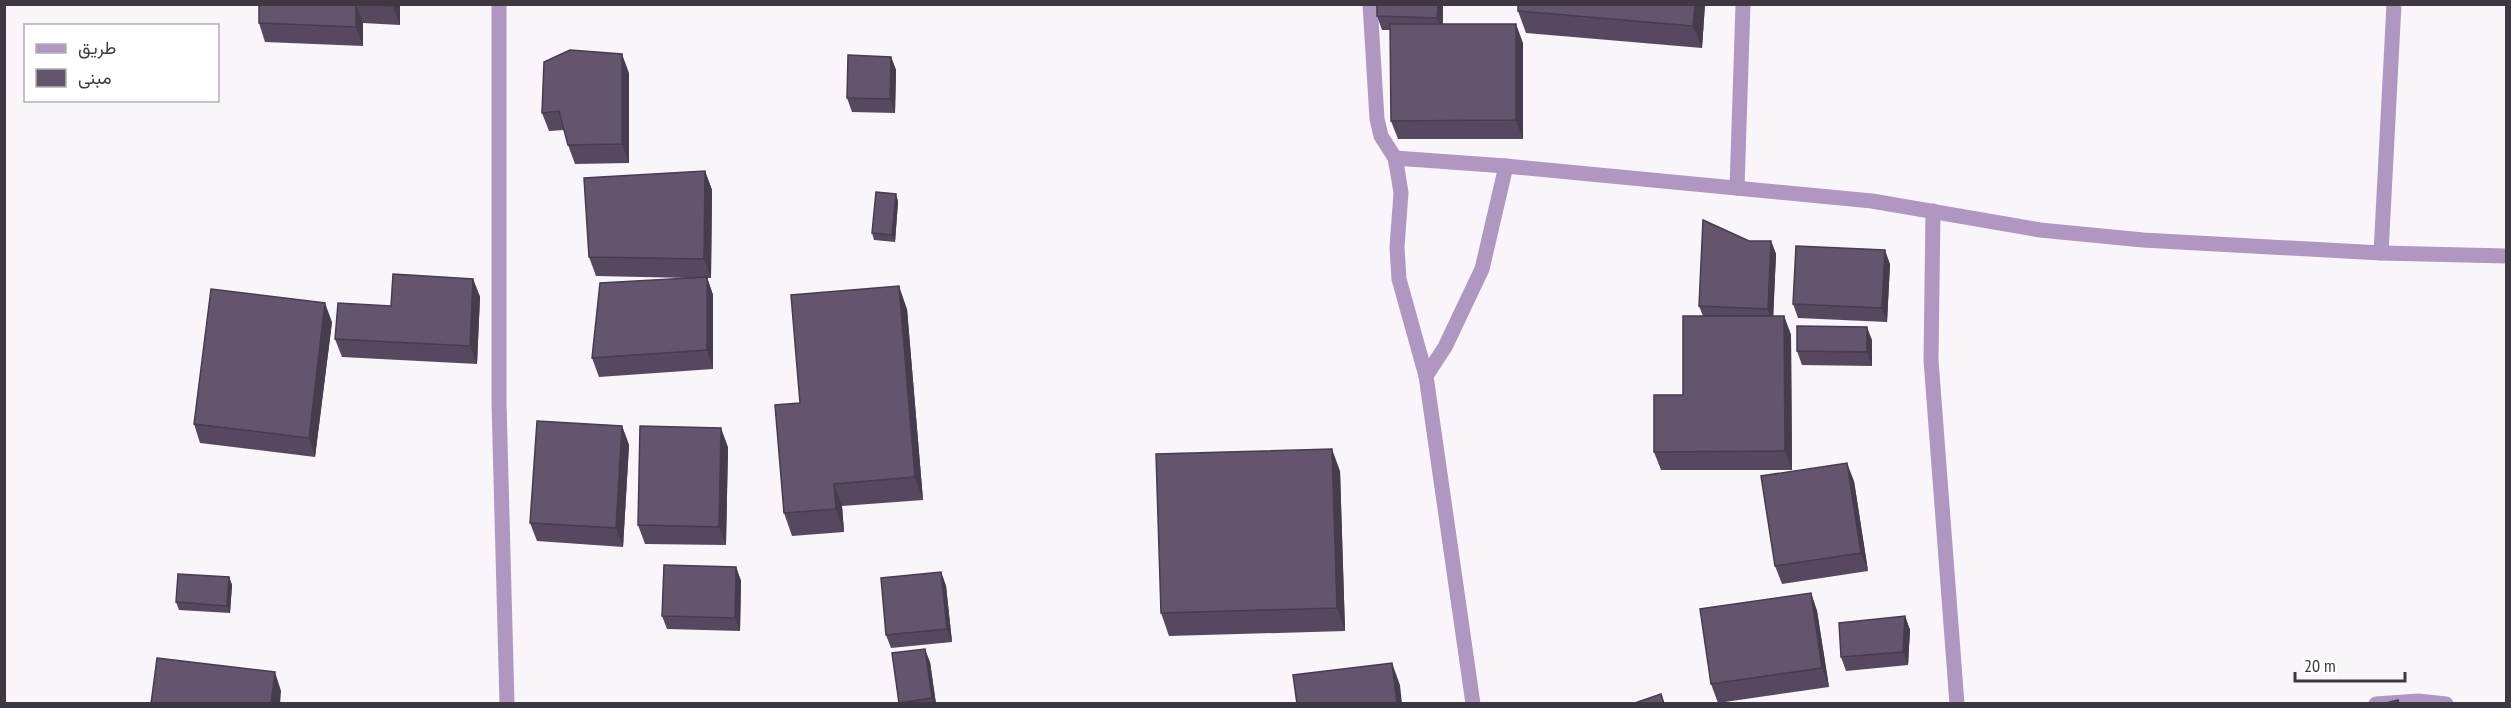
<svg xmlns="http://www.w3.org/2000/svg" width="2511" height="708" font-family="'PT Sans Narrow',Vazirmatn,sans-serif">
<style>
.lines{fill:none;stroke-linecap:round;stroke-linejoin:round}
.minor{stroke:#b097c1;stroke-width:15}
.wall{fill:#56495f}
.shaded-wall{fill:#463c4d}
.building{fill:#64556e;stroke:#463c4d;stroke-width:1.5}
</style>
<rect width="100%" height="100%" fill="#f9f5fb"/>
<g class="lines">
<!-- minor -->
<g class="minor">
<polyline points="499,4 499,403 507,704"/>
<polyline points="1370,4 1377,119 1381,136 1395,158 1398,174 1401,193 1397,247 1399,279 1426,376 1473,704"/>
<polyline points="1395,158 1506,166 1872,201 2040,230 2143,240 2381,253 2506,256"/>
<polyline points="1737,188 1743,4"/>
<polyline points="1933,211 1931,360 1957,704"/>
<polyline points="2381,253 2394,4"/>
<polyline points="1426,376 1445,347 1482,269 1506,166"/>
<polyline points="2376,704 2418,701 2446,704"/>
</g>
</g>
<!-- wall -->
<g class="wall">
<polygon points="259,4 400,4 400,25 363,23 363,46 265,42 259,23"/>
<polygon points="1443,4 1443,24 1523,43 1523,139 1398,139 1391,121 1390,30 1382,30 1377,16"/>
<polygon points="1705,4 1702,48 1526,33 1518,11"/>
<polygon points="891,57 896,70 895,113 852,112 847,98"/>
<polygon points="629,73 629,163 575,164 568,145 564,130 549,131 542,113"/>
<polygon points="705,171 712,190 711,278 707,278 713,295 713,369 599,377 592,358 689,278 596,276 589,257"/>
<polygon points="896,194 898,202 895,242 874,240 872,233"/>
<polygon points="1749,241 1771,241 1776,254 1773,316 1784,316 1791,335 1792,470 1661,470 1654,452 1683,395 1703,316 1699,306"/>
<polygon points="1890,264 1887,322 1798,318 1793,304"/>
<polygon points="473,279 480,297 477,364 342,357 335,339 391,306"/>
<polygon points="907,309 923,500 842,506 844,532 792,536 784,513 800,403"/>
<polygon points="332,322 315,457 200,443 194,424"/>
<polygon points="1872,340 1872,366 1802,365 1797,351"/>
<polygon points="622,426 629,445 623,547 537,541 530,523"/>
<polygon points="728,447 726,545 645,544 638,525"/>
<polygon points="1340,471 1345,631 1169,636 1161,613"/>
<polygon points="1854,481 1868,571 1782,584 1775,566"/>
<polygon points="736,567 741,581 740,631 667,629 662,616"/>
<polygon points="941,572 946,586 952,642 891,648 886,635"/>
<polygon points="229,577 232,585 230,613 179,610 176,602"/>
<polygon points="1811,593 1817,611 1829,687 1718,703 1711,684"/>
<polygon points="1905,616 1910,630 1908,665 1846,671 1841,657"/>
<polygon points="892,653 930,662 936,704 899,704"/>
</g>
<!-- shaded-wall -->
<g class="shaded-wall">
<polygon points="356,4 363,23 363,46 356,27"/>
<polygon points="393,4 400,4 400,25 393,6"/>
<polygon points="1438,4 1443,4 1442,32 1437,18"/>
<polygon points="1695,4 1705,4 1702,48 1693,26"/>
<polygon points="1516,24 1523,43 1523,139 1516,120"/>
<polygon points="622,54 629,73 629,163 622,144"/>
<polygon points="891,57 896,70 895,113 890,99"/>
<polygon points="705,171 712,190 711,278 704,259"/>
<polygon points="896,194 898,202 895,242 892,235"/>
<polygon points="1771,241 1776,254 1773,323 1768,309"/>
<polygon points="1885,250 1890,264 1887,322 1882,308"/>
<polygon points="707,277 713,295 713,369 707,350"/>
<polygon points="473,279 480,297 477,364 470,346"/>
<polygon points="899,286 907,309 923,500 915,477"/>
<polygon points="325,303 332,322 315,457 309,438"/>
<polygon points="1784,316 1791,335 1792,470 1785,451"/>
<polygon points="1867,327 1872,340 1872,366 1867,352"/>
<polygon points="622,426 629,445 623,547 616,528"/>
<polygon points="721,428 728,447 726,545 719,527"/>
<polygon points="1332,449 1340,471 1345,631 1337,608"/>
<polygon points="1847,463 1854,481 1868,571 1861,553"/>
<polygon points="834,484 842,506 844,532 836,509"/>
<polygon points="736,567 741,581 740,631 735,618"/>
<polygon points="941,572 946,586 952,642 947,629"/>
<polygon points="229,577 232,585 230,613 227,606"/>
<polygon points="1811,593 1817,611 1829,687 1822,668"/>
<polygon points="1905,616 1910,630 1908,665 1903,652"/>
<polygon points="925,649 930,662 936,704 934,704 932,698"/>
<polygon points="1392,663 1400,685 1402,704 1397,704"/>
<polygon points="275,672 281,691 280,704 271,704"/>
</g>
<!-- building -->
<g class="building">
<polygon points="259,4 356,4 356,27 259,23"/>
<polygon points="358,4 393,4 393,6"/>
<polygon points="1377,4 1438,4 1437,18 1377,16"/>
<polygon points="1518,4 1695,4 1693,26 1518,11"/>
<polygon points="1390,24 1516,24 1516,120 1391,121"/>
<polygon points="570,50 622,54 622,144 568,145 559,111 542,113 544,62"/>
<polygon points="848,55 891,57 890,99 847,98"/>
<polygon points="705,171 704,259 589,257 584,178"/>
<polygon points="876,192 896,194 892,235 872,233"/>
<polygon points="1703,220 1749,241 1771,241 1768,309 1699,306"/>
<polygon points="1796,246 1885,250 1882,308 1793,304"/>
<polygon points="393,274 473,279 470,346 335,339 338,303 391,306"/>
<polygon points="707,277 707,350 592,358 600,283"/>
<polygon points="899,286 915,477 834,484 836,509 784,513 775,405 800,403 791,295"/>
<polygon points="211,289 325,303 309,438 194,424"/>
<polygon points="1683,316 1784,316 1785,451 1654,452 1654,395 1683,395"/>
<polygon points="1797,326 1867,327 1867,352 1797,351"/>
<polygon points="537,421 622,426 616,528 530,523"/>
<polygon points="640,426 721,428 719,527 638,525"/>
<polygon points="1332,449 1337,608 1161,613 1156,454"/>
<polygon points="1847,463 1861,553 1775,566 1761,476"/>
<polygon points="664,565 736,567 735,618 662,616"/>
<polygon points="941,572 947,629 886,635 881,578"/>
<polygon points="178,574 229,577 227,606 176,602"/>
<polygon points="1811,593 1822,668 1711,684 1700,609"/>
<polygon points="1905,616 1903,652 1841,657 1839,623"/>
<polygon points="925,649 932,698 899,703 892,653"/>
<polygon points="157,658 275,672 271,704 151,704"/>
<polygon points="1392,663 1397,704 1297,704 1293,675"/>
<polygon points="1661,694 1664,704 1632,704"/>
<polygon points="2398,700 2399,704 2382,704"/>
</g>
<!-- border -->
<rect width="2511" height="708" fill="none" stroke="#3f3843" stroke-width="12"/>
<!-- legend -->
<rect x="24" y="24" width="195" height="78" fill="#ffffff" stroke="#b2afb4" stroke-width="1.5"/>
<rect x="36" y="44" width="30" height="9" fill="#b097c1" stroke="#b2afb4" stroke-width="1.5"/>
<text x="78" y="54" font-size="18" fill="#3f3843">طريق</text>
<rect x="36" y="69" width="30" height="18" fill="#64556e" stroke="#b2afb4" stroke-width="1.5"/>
<text x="78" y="84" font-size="18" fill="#3f3843">مبنى</text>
<!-- scale -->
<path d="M2295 672v9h110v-9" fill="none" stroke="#3f3843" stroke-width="3"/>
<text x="2304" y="672" font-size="18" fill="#3f3843" stroke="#ffffff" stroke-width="4.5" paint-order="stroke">20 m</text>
</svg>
